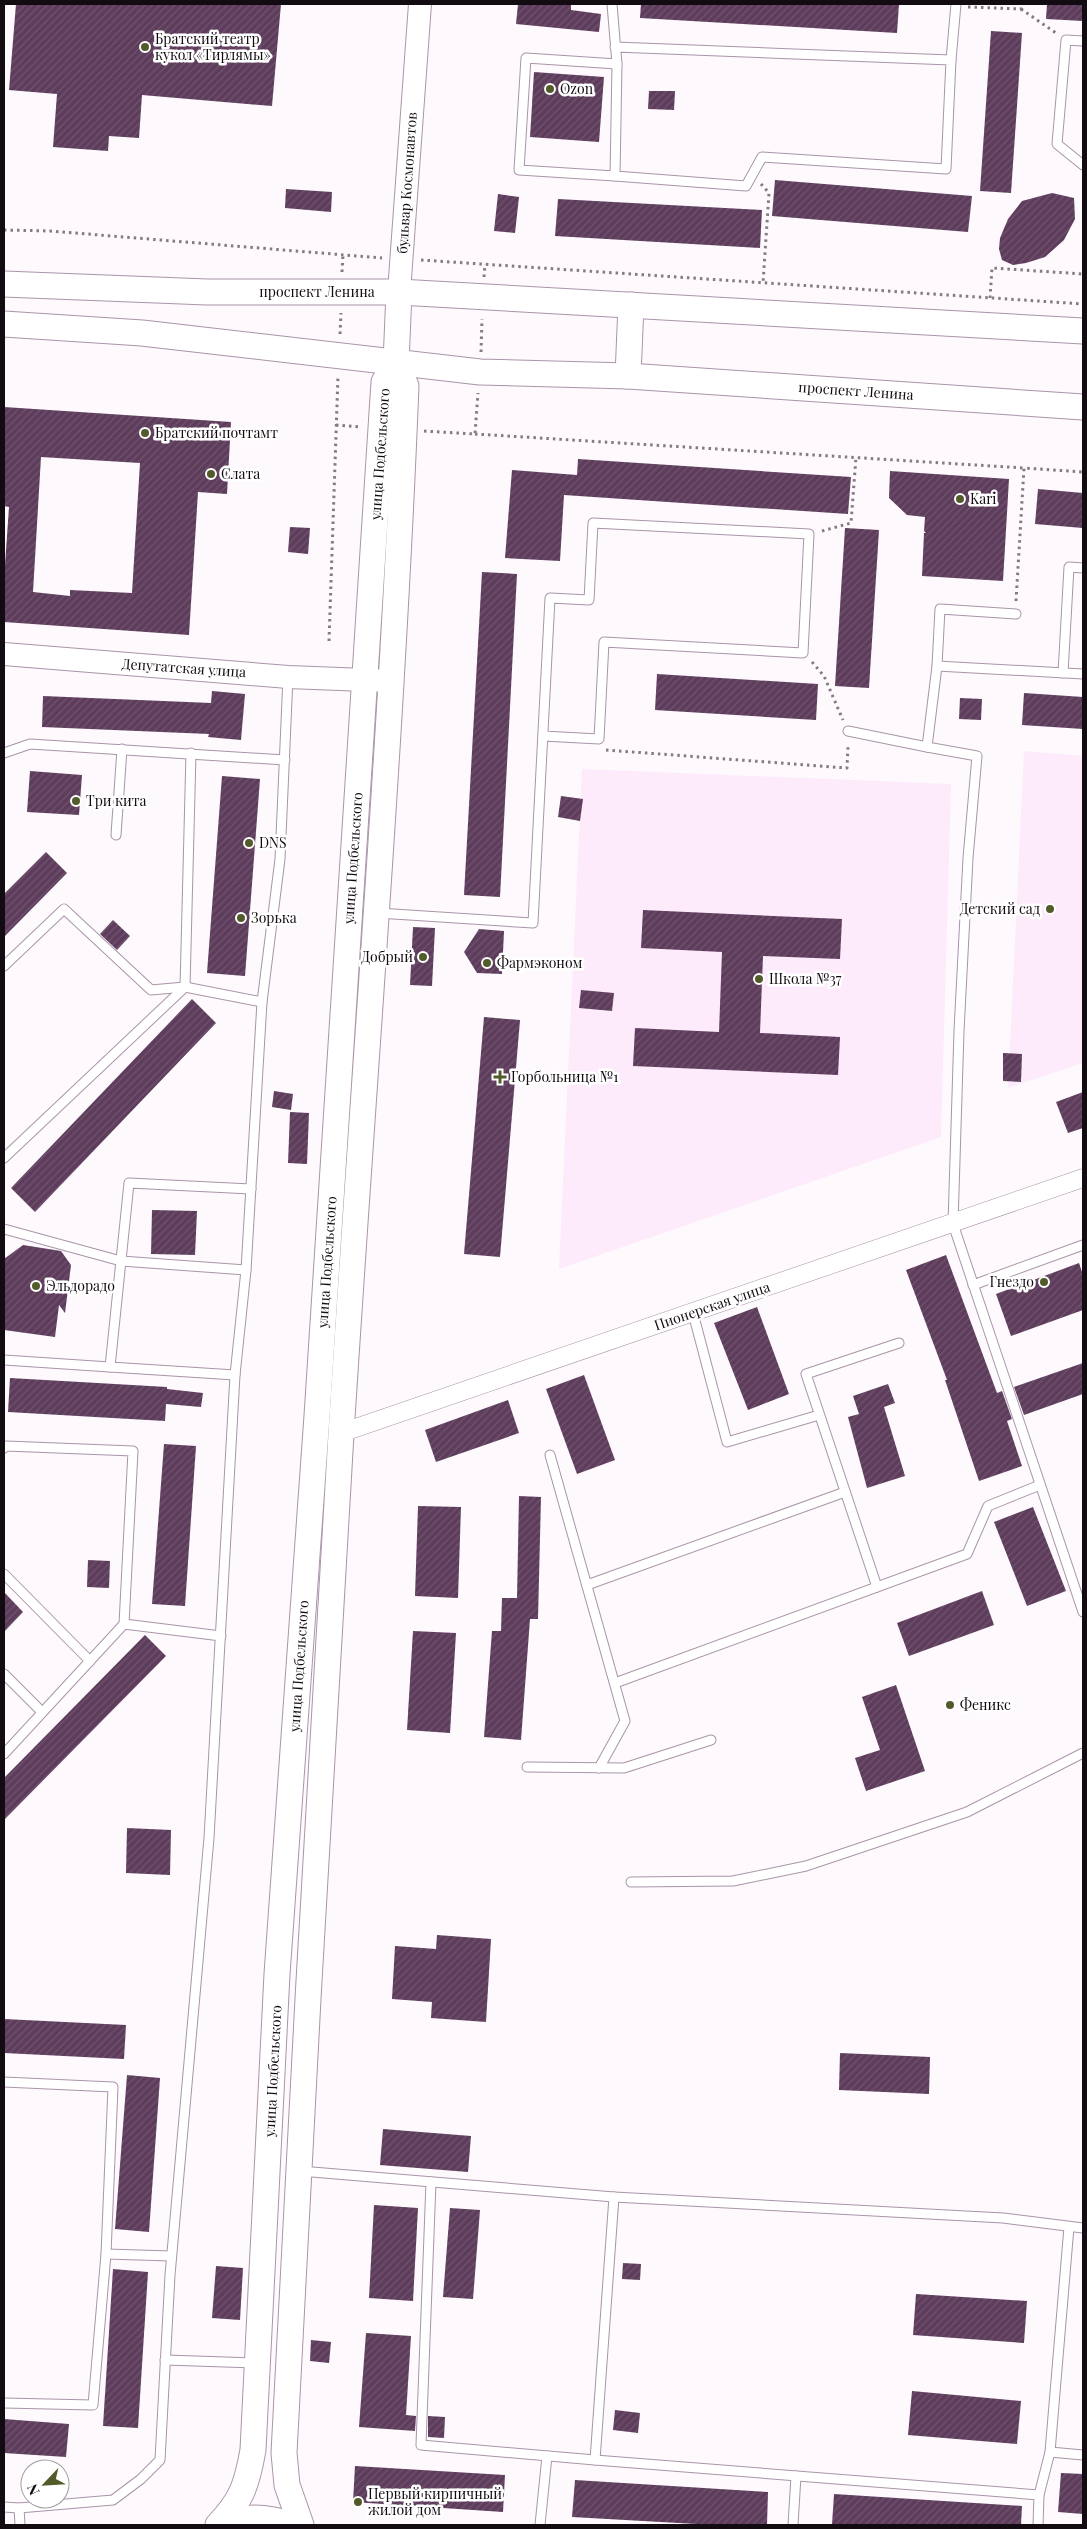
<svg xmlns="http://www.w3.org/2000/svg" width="1087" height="2529" font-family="'Playfair Display',serif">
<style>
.built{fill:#fdebfc}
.building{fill:url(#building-hatch);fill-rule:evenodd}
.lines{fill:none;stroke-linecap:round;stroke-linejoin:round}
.service-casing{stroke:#aa94a9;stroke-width:11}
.minor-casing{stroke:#aa94a9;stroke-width:19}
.tertiary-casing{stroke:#aa94a9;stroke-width:24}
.secondary-casing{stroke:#aa94a9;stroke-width:27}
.path{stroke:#827c82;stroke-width:3;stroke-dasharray:2.5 4;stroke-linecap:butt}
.service{stroke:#fff;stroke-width:9}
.minor{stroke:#fff;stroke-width:18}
.tertiary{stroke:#fff;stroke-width:22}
.secondary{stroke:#fff;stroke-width:25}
.poi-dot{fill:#525b2a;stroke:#fff;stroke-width:2}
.labels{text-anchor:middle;stroke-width:5;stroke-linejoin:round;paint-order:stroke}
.poi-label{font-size:14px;fill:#130b12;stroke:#fff;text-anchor:start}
.street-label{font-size:14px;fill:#130b12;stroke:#fff}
</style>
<defs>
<pattern id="building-hatch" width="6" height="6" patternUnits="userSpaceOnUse" patternTransform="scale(1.25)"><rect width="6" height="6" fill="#5e3c5c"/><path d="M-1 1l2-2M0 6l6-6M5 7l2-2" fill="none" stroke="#70546e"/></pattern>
</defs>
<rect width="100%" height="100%" fill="#fdf9fd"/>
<!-- built -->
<g class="built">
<polygon points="1024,751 1083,756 1083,1063 1008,1088"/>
<polygon points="582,769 951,784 941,1137 559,1269"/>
</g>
<!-- building -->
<g class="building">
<polygon points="16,4 281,4 272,106 142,95 139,138 109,136 108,151 53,147 57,94 9,90"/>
<polygon points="518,4 571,4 571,10 601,14 599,32 516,24"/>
<polygon points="641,4 899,4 897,33 640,18"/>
<polygon points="1047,4 1083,4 1083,21 1046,19"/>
<polygon points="991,31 1022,33 1011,193 980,191"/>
<polygon points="534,72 604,77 599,142 530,137"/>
<polygon points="649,91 675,91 674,110 648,109"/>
<polygon points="775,180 972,196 968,232 772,216"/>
<polygon points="286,189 332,192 331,212 285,208"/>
<polygon points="1052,193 1074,198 1075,219 1064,240 1045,257 1026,263 1013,265 1002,260 999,249 1000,238 1008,219 1022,201"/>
<polygon points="498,194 519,197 515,233 494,231"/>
<polygon points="558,199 762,210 760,248 555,236"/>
<path d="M4 407 231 422 227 494 198 492 189 635 4 622V579L9 507 4 506ZM41 457 140 463 132 593 70 590V596L33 592Z"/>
<polygon points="578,459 851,477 848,514 564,495 560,561 505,558 512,470 577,475"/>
<polygon points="890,471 1009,479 1003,581 922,576 924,533 926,533 924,531 925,517 907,515 889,498"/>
<polygon points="1038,489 1083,493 1083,528 1035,524"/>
<polygon points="290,527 310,528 308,554 288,552"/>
<polygon points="845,528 879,530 869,688 835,686"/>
<polygon points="482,572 517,574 500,897 464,895"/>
<polygon points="657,674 818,684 816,720 655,710"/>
<polygon points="212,691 245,694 241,740 208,737 209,734 42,727 43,696 211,703"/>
<polygon points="1024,693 1083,697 1083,729 1022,725"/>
<polygon points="960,698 982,699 981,720 959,719"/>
<polygon points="30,771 82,775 79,815 27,812"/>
<polygon points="222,776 260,779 245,976 207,973"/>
<polygon points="561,796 583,799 580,821 558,817"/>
<polygon points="46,852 67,873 4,937 4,894"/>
<polygon points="643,910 842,919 840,959 763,956 760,1033 840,1037 838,1075 633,1066 635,1028 719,1032 722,952 641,948"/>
<polygon points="113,920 130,936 117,950 100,934"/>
<polygon points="413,927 435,928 432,986 410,985"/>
<polygon points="479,929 504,931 502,974 477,973 464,952"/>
<polygon points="581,990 614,993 612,1011 579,1008"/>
<polygon points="192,999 216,1023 35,1212 11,1188"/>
<polygon points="484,1017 520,1020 500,1257 464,1254"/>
<polygon points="1003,1053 1022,1054 1021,1082 1003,1081"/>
<polygon points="274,1091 293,1094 291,1110 272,1107"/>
<polygon points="1083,1092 1083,1128 1068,1133 1056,1102"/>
<polygon points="290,1112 309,1113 307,1164 288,1163"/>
<polygon points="152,1210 197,1211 195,1255 151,1254"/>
<polygon points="23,1245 61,1251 71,1265 65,1313 59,1305 55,1337 4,1330 4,1259"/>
<polygon points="946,1255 997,1393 1002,1391 1012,1419 1007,1421 1022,1466 979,1481 945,1380 947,1380 906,1270"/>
<polygon points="1079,1263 1083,1275 1083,1310 1011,1336 996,1294"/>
<polygon points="757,1307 789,1394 748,1410 714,1323"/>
<polygon points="1083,1363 1083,1394 1024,1415 1014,1387"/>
<polygon points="584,1375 615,1460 577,1474 546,1389"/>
<polygon points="10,1378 167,1387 167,1389 203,1393 201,1407 166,1404 165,1421 8,1412"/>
<polygon points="888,1384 895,1403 884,1407 905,1476 867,1488 848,1417 859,1414 853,1396"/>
<polygon points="508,1400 519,1433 436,1462 425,1430"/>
<polygon points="164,1444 196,1446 185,1606 152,1604"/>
<polygon points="519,1496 541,1497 538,1619 530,1619 521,1740 484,1737 492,1631 501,1631 502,1598 517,1598"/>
<polygon points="418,1506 461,1507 458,1598 415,1596"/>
<polygon points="1033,1507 1066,1591 1027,1606 994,1522"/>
<polygon points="88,1560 110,1561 109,1588 87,1587"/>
<polygon points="982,1591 994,1625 909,1656 897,1623"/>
<polygon points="4,1592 23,1612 4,1632"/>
<polygon points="413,1631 456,1633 450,1733 407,1730"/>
<polygon points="145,1635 166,1656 4,1820 4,1778"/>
<polygon points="896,1685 925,1771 866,1791 855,1758 880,1750 862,1697"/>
<polygon points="127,1828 171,1830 170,1875 126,1873"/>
<polygon points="437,1935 491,1939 486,2022 431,2018 432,2002 392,1999 395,1946 436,1949"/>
<polygon points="4,2019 126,2025 124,2059 4,2053"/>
<polygon points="840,2053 930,2057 929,2094 839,2090"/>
<polygon points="127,2075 160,2078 149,2232 115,2229"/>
<polygon points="383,2129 471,2136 468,2172 380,2165"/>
<polygon points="374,2205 418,2208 413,2301 369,2298"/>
<polygon points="450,2208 480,2210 473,2299 443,2297"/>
<polygon points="623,2263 641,2264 640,2280 622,2279"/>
<polygon points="216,2266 243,2268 240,2320 212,2318"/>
<polygon points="113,2269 148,2272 138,2428 103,2426"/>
<polygon points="916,2294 1027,2301 1024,2343 913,2335"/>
<polygon points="366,2333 411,2336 406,2415 416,2416 415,2431 359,2427"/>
<polygon points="311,2340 331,2342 329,2363 310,2361"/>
<polygon points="912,2391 1021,2401 1017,2444 908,2435"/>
<polygon points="615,2410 640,2413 638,2433 613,2430"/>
<polygon points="428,2416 445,2417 444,2438 428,2437"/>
<polygon points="4,2419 69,2424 66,2457 4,2453"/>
<polygon points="355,2466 505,2475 503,2512 353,2502"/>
<polygon points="1061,2473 1083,2474 1083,2514 1058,2512"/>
<polygon points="575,2480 768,2492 767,2525 714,2525 572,2517"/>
<polygon points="834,2494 1022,2506 1021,2525 832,2525"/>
</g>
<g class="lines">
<defs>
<g id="service">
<polyline points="612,4 617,64 615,176 746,186 762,157 946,169 951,60 615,47"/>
<polyline points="1083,41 1066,40 1057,144 1083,165"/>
<polyline points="951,60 956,4"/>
<polyline points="615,176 519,170 526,58 617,64"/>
<polyline points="1016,614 940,609 937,666 927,747 977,756 968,858 959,1031 953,1224 1083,1612"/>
<polyline points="937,666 1083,674"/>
<polyline points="1063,673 1069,567 1083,568"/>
<polyline points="848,731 927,747"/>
<polyline points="4,753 30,744 285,760"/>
<polyline points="116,835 122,749"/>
<polyline points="378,913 533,923 550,598 589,600 593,523 809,534 803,653 604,642 599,739 543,736"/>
<polyline points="4,966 64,909 151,990 185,987 262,1002"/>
<polyline points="4,1158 185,987 191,753"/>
<polyline points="4,1229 121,1261 246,1270"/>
<polyline points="973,1285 1083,1245"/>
<polyline points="693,1313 727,1442 819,1415"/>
<polyline points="4,1360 110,1367"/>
<polyline points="235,1375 110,1367 129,1183 251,1189"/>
<polyline points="4,1448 6,1446 133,1451 124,1624"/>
<polyline points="550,1455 625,1721 599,1768"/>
<polyline points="4,1574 90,1661"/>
<polyline points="587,1585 845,1492"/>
<polyline points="877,1587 806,1374 899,1343"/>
<polyline points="4,1674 42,1712"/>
<polyline points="615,1683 967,1554 988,1506 1040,1485"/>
<polyline points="4,1754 124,1624 221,1636"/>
<polyline points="527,1767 624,1768 711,1740"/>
<polyline points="631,1882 733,1881 806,1866 967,1812 1083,1753"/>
<polyline points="4,2082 113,2087 106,2254 171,2256"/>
<polyline points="300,2171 614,2197 595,2460 1039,2495 1050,2452 1083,2455"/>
<polyline points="431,2182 421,2445 595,2460"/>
<polyline points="614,2197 1003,2218 1083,2228"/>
<polyline points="165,2360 255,2363"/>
<polyline points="4,2403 93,2405 106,2254"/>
<polyline points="1050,2452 1069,2227"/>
<polyline points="4,2507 19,2508 113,2500 141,2479 160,2460 170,2275 209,1838 235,1375 246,1270 262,1002 280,859 288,677"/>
<polyline points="19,2508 20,2525"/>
<polyline points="540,2525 547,2456"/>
<polyline points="793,2525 796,2476"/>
<polyline points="1038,2525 1039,2495"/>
</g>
<polyline id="minor" points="341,1433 1083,1178"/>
<g id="tertiary">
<polyline points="399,292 420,4"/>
<polyline points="4,654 288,677 392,681"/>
</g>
<g id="secondary">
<polyline points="4,284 207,292 399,292 1083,331"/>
<polyline points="4,324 142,333 480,372 628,376 1083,407"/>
<polyline points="628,376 631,305"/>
<path d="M218 2525C242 2500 247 2484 253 2450L277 1974 317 1416 381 428 384 382 396 363"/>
<path d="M223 2525C246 2514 269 2517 292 2525"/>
<path d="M301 2525 287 2485 284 2453C302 2113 319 1774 341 1434 363 1085 392 736 406 386L396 363 399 292"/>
</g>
</defs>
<!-- service casing -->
<use href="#service" class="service-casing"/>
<!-- minor casing -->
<use href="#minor" class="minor-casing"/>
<!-- tertiary casing -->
<use href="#tertiary" class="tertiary-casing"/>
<!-- secondary casing -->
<use href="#secondary" class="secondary-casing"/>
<!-- path -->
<g class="path">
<polyline points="968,7 1021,9 1022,4"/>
<polyline points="1021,9 1056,33"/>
<polyline points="761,184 769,193 763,283"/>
<polyline points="4,230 50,231 382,258"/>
<polyline points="421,260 1083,304"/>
<polyline points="342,272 343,255"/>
<polyline points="484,277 485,264"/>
<polyline points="990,298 992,268 1083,274"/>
<polyline points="340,334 341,313"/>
<polyline points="481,352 482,319"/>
<polyline points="336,425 361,427"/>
<polyline points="424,431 475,434 478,393"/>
<polyline points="475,434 1024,468"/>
<polyline points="822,531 851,523 856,457"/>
<polyline points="1016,601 1024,468 1083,472"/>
<polyline points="329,641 338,376"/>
<polyline points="812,662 824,676 843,720"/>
<polyline points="606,750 847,768 848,745"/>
</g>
<!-- service -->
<use href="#service" class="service"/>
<!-- minor -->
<use href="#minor" class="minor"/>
<!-- tertiary -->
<use href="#tertiary" class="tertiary"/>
<!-- secondary -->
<use href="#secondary" class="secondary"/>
</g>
<!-- markers -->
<g class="poi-dot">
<circle cx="145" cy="47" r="5"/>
<circle cx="550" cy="89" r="5"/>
<circle cx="145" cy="433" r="5"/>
<circle cx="211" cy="474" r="5"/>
<circle cx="960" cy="499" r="5"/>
<circle cx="76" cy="801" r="5"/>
<circle cx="249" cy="843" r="5"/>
<circle cx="1050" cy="909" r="5"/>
<circle cx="241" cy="918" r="5"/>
<circle cx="423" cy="957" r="5"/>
<circle cx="487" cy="963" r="5"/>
<circle cx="759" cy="979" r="5"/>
<path d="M497.5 1069.5h5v5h5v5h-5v5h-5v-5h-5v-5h5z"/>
<circle cx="1044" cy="1282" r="5"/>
<circle cx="36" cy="1286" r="5"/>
<circle cx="950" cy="1705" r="5"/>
<circle cx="358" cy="2502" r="5"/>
</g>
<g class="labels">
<!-- poi labels -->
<g class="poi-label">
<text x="155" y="44">Братский театр<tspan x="155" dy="16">кукол «Тирлямы»</tspan></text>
<text x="560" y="94">Ozon</text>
<text x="155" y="438">Братский почтамт</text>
<text x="221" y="479">Слата</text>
<text x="970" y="504">Kari</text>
<text x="86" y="806">Три кита</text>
<text x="259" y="848">DNS</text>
<text x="1040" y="914" text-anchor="end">Детский сад</text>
<text x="251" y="923">Зорька</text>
<text x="413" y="962" text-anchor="end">Добрый</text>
<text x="497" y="968">Фармэконом</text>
<text x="769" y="984">Школа №37</text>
<text x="511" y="1082">Горбольница №1</text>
<text x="1034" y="1287" text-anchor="end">Гнездо</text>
<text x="46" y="1291">Эльдорадо</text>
<text x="960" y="1710">Феникс</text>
<text x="368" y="2499">Первый кирпичный<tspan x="368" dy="16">жилой дом</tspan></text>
</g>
<!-- street labels -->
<g class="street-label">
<text transform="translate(407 183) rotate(-86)" y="5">бульвар Космонавтов</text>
<text x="317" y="297">проспект Ленина</text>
<text transform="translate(856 391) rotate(4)" y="5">проспект Ленина</text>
<text transform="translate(380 454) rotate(-86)" y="5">улица Подбельского</text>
<text transform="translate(184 668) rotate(4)" y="5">Депутатская улица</text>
<text transform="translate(353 858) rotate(-86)" y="5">улица Подбельского</text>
<text transform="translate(327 1262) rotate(-86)" y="5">улица Подбельского</text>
<text transform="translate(712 1306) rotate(-19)" y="5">Пионерская улица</text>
<text transform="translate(299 1666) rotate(-86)" y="5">улица Подбельского</text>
<text transform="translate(273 2071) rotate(-87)" y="5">улица Подбельского</text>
</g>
</g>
<!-- border -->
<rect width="1087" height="2529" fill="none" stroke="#130b12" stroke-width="10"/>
<!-- north arrow -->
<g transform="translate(45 2484) rotate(245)"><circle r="24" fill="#ffffff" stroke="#a19da0"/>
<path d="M0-4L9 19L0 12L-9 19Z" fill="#525b2a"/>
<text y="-8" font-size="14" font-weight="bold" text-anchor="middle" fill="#130b12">N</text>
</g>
</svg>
